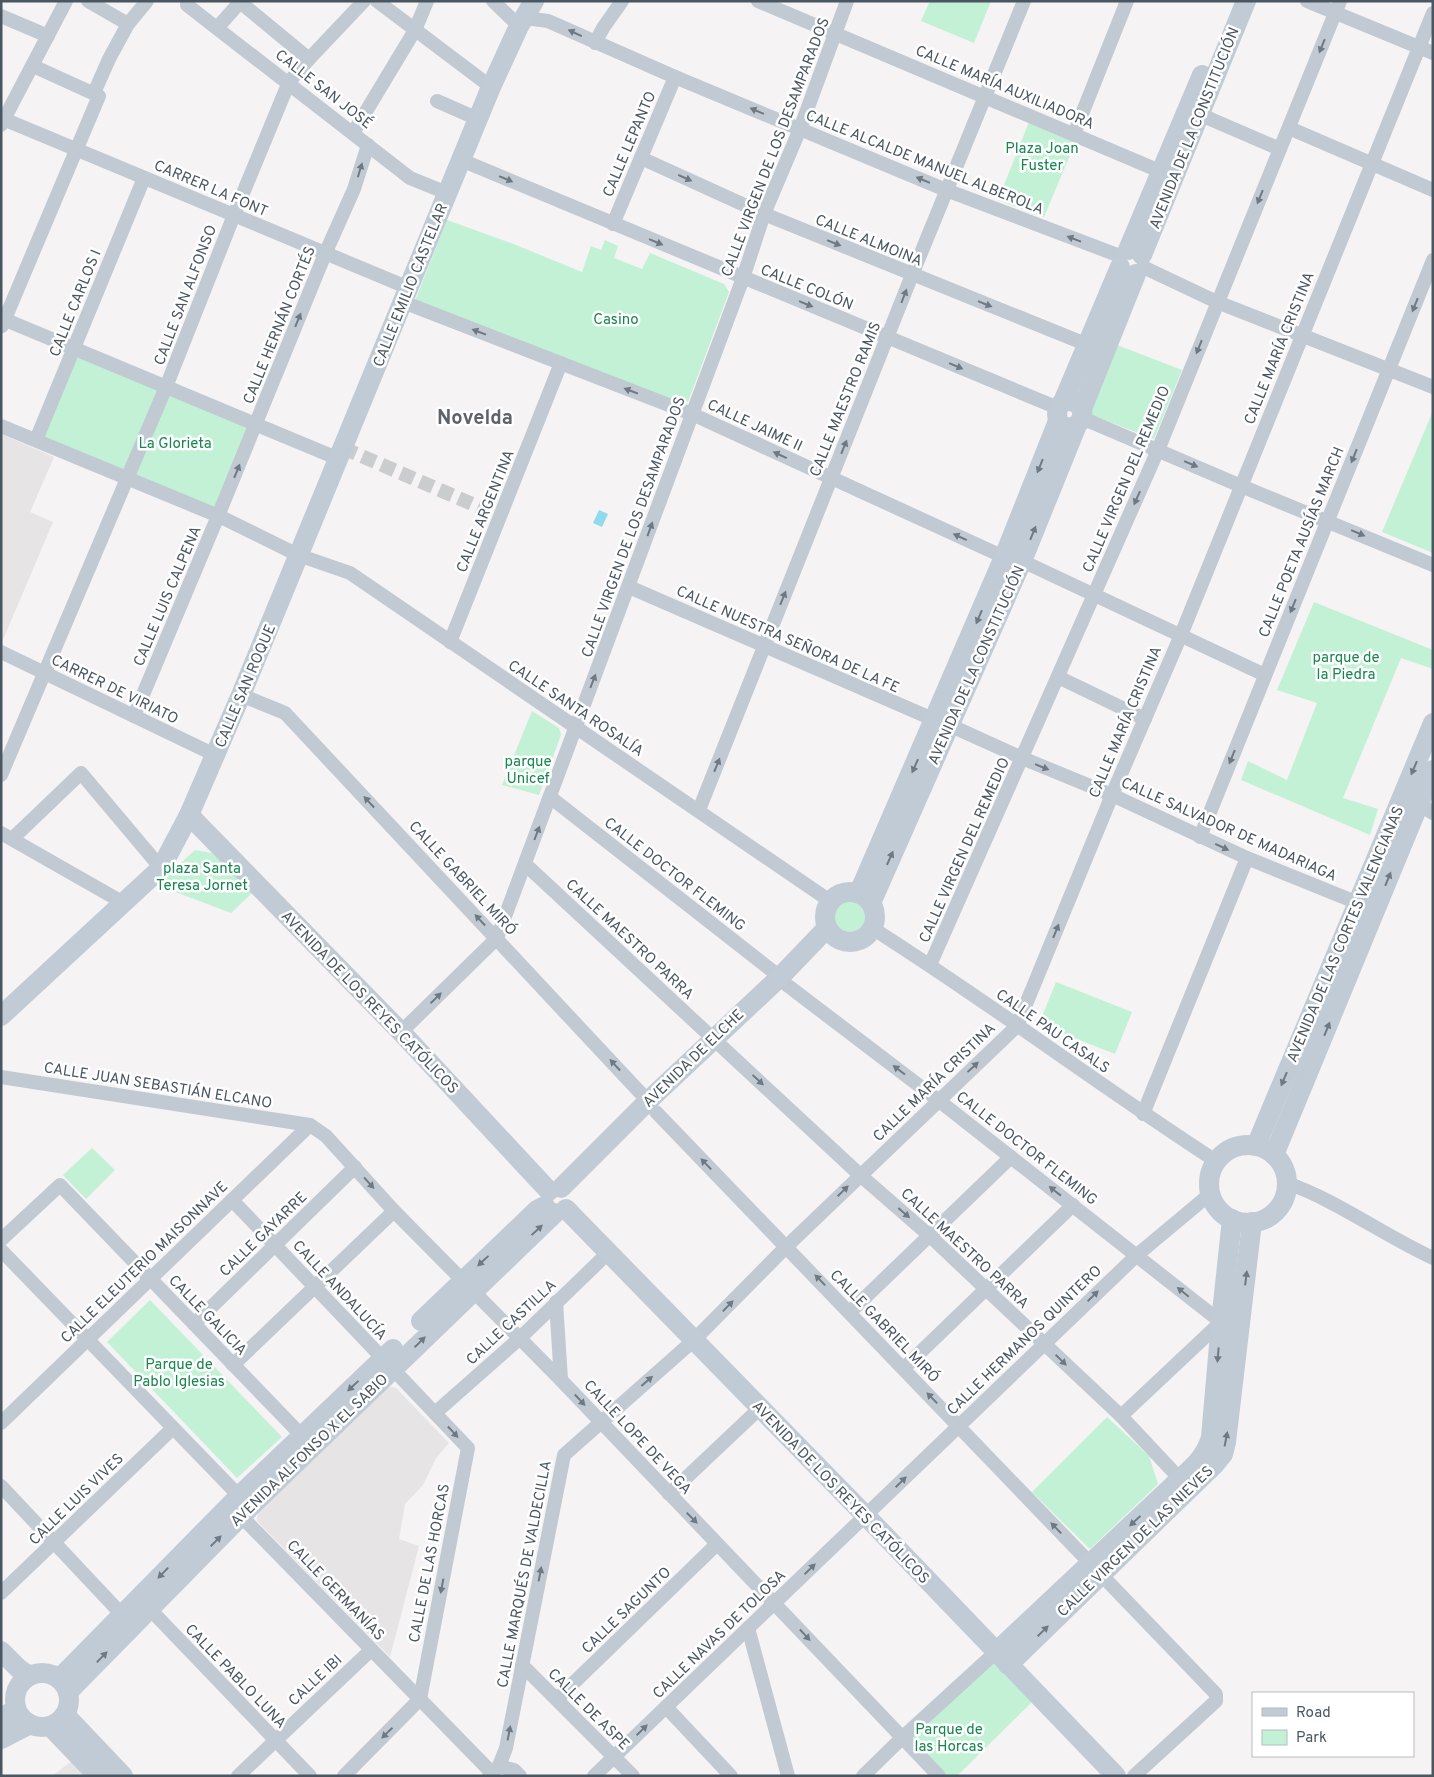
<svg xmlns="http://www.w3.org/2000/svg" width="1434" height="1777" font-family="Overpass,sans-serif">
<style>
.education{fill:#e6e4e5}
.green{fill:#c3f1d5}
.water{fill:#90daee}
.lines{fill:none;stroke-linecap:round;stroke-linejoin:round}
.street-tunnel{stroke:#caccce;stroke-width:14;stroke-dasharray:14 7;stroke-linecap:butt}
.street{stroke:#c1cad2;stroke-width:14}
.secondary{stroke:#c1cbd6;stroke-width:20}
.oneway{fill:#6e7983}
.oneway2{fill:#6e7984}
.labels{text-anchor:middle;stroke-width:5;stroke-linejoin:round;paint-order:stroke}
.street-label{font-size:15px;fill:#4a5661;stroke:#fff}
.park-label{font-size:15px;fill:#17864f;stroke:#fff}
.district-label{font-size:20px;font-weight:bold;fill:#5f6368;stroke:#fff}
</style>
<rect width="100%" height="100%" fill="#f5f3f3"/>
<!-- education -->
<g class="education">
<polygon points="1,434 54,457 30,512 53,522 2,642"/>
<polygon points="387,1386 396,1388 449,1443 436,1458 423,1485 405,1504 399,1539 419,1546 390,1657 257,1521 258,1512"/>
<polygon points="72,1761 86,1776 52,1776"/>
</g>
<!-- green -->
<g class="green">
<polygon points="930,1 991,1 974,43 921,21"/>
<polygon points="1031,117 1078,136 1044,217 998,200"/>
<polygon points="447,220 511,243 582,272 591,246 601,250 605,240 618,246 614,258 642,269 650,253 724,284 729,292 688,402 680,405 415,301"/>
<polygon points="1117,345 1182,370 1154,439 1089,414"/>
<polygon points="76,354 248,426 216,509 43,436"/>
<polygon points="1433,411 1433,553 1382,532"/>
<polygon points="1314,602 1433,650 1433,669 1401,658 1343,798 1378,809 1370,835 1241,780 1248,761 1287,780 1317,703 1277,690"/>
<polygon points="532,711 559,728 561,735 539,795 502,785"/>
<polygon points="195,850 212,853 252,893 231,913 157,885"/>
<circle cx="849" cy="916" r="21"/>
<polygon points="1056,982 1132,1012 1115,1054 1039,1024"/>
<polygon points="92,1148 115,1170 86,1199 63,1175"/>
<polygon points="150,1300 282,1437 237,1478 107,1342"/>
<polygon points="1107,1417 1149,1456 1158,1484 1090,1549 1032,1492"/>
<polygon points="996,1652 1038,1696 957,1776 939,1776 902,1738"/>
</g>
<!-- water -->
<polygon class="water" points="599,510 608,514 602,527 593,523"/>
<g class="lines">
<!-- street-tunnel -->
<polyline class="street-tunnel" points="343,448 500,516"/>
<!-- street -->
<g class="street">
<polyline points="88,1 128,24"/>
<polyline points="188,1 187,5 410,178 447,193"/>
<polyline points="377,1 491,87"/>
<polyline points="493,1 519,26"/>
<polyline points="758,1 1162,172"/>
<polyline points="1307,1 1433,53"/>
<polyline points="240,2 309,59"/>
<polyline points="1,16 48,36"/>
<polyline points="525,18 548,21 675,77 946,190 1120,256"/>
<polyline points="217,28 241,1"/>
<polyline points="595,43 603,28 622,1"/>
<polyline points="94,93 109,59 128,24 147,1"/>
<polyline points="437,101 478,119"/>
<polyline points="1201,115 1280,149"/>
<polyline points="1,118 409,288"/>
<polyline points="1,125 66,1"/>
<polyline points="1289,128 1433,190"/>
<polyline points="353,133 415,30 427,1"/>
<polyline points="1074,134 1127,1"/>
<polyline points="641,158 764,214 1088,345"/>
<polyline points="461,160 1058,408"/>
<polyline points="613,224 675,77"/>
<polyline points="1143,267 1217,302 1433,387"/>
<polyline points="403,302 692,414 1004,557"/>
<polyline points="1,318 339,459"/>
<polyline points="2,326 99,96 33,66"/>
<polyline points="1082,418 1241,486 1433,565"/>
<polyline points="1,426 221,517 298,555 350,573 830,901"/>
<polyline points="36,440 144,178"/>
<polyline points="1022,561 1265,675"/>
<polyline points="629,587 935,720"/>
<polyline points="450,642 561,363"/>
<polyline points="1,652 215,755"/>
<polyline points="1058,677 1145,719"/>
<polyline points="241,695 285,713 648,1101"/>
<polyline points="134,716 218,516 325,254 354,189 368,145"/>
<polyline points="949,725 1022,758 1112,795 1247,858 1358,903"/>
<polyline points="1,775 166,387 234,215 289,82 309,59 364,1"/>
<polyline points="550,797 780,977"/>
<polyline points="1419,804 1433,813"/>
<polyline points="699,810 912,275 1024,1"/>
<polyline points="1,833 122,902"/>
<polyline points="1200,837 1433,260"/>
<polyline points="12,839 81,773 161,868"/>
<polyline points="525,864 860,1175 930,1236 986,1289 1121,1416 1180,1479"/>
<path d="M872 928C989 1002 1100 1086 1216 1161"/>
<polyline points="930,965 1158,450 1340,1"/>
<polyline points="787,985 938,1100 1221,1322 1121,1416"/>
<polyline points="401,1032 497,938 743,278 764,214 800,129 847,1"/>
<polyline points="1,1077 310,1125 326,1136 394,1211 561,1380 939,1776"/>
<polyline points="656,1112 1216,1694 1216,1701 1134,1776"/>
<polyline points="1143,1114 1247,858"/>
<path d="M1287 1183C1338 1201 1383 1235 1433 1258"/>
<polyline points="232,1200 468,1448 420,1699 344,1776"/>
<polyline points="1,1240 60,1185 307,1441"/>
<polyline points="1,1250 244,1501"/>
<polyline points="556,1302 561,1380"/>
<polyline points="850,1312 1011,1157"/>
<polyline points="194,1324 355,1167"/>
<polyline points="233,1365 394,1211"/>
<polyline points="904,1368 1073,1205"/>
<polyline points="435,1413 520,1338 608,1253"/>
<polyline points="1,1423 310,1125"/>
<polyline points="1,1486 127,1620"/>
<polyline points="669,1494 760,1408"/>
<polyline points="241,1516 492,1773"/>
<polyline points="1,1593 173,1428"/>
<polyline points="144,1603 310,1776"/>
<polyline points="748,1628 788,1776"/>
<polyline points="522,1665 633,1776"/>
<polyline points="557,1699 717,1544"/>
<polyline points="666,1707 731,1776"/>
<polyline points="499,1766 514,1770 520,1776"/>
<polyline points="238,1776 371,1650"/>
<polyline points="489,1776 499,1766 506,1748 564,1455 693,1341 787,1246 1017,1026 1112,795 1181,635 1433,13"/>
<polyline points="594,1776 1137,1255 1210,1194"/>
<polyline points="863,1776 902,1738 996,1652"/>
</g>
<!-- secondary -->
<g class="secondary">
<polyline points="1128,250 1202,75"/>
<polyline points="1142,255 1246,1"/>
<polyline points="1063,402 1120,267"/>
<polyline points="1082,409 1136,274"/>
<polyline points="189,815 401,1032 549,1191"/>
<circle cx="850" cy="917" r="25"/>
<polyline points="857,893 861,888 1004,557 1058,421"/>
<path d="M871 903 1022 561 1077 425C1084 418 1085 406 1074 402 1051 394 1051 437 1077 425"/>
<polyline points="1,1016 161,868 189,815 241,695 491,87 519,26 534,1"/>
<circle cx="1248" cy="1184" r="39"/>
<polyline points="1256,1146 1433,723"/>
<polyline points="1274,1155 1433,770"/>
<polyline points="561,1188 648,1101 780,977 827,928"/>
<polyline points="566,1209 866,1516 1116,1776"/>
<polyline points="421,1321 537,1210 545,1206"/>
<polyline points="1,1651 19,1669 29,1676"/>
<path d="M996 1652 1180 1479C1194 1466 1206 1456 1211 1437L1221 1322 1232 1219"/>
<polyline points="1008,1665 1215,1464 1223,1454 1226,1442 1252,1222"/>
<circle cx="42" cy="1700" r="27"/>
<polyline points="59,1679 239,1496 393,1349"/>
<polyline points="68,1692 241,1516 555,1213"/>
<polyline points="65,1715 123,1776"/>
<polyline points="1,1718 16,1709"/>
<polyline points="50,1726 98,1776"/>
<polyline points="1,1739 30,1724"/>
</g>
</g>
<!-- one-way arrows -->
<defs><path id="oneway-solid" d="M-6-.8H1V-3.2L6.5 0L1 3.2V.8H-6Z" transform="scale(1.25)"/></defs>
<g class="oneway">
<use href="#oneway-solid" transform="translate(575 33) rotate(-155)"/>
<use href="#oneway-solid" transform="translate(1322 46) rotate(112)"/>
<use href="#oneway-solid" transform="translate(757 111) rotate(-157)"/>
<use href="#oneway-solid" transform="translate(360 170) rotate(-73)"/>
<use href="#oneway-solid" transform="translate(685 178) rotate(24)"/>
<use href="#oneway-solid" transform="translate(506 179) rotate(23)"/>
<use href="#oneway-solid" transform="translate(923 180) rotate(-157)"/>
<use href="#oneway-solid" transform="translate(1260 197) rotate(112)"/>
<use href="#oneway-solid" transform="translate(1074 239) rotate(-159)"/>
<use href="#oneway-solid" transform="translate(656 242) rotate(23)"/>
<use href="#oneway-solid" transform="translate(834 243) rotate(22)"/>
<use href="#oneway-solid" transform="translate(904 296) rotate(-69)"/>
<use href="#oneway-solid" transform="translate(806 304) rotate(22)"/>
<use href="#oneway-solid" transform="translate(985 304) rotate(22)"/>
<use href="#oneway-solid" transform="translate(1415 305) rotate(112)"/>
<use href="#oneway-solid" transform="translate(298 320) rotate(-68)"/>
<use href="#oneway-solid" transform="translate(479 332) rotate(-159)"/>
<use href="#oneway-solid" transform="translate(1199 347) rotate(112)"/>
<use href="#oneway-solid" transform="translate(956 366) rotate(23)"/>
<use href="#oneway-solid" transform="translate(631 391) rotate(-159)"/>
<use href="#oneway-solid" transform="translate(844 447) rotate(-68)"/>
<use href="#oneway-solid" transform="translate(780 455) rotate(-155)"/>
<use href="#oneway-solid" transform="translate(1354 456) rotate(112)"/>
<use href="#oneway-solid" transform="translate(1191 464) rotate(23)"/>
<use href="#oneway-solid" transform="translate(237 471) rotate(-68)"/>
<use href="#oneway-solid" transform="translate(1137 498) rotate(114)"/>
<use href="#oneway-solid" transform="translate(650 529) rotate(-70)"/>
<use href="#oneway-solid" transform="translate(1358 533) rotate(23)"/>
<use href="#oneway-solid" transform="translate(960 537) rotate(-155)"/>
<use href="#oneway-solid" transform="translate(783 598) rotate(-68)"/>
<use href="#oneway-solid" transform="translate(1293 606) rotate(112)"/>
<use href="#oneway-solid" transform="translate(593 681) rotate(-69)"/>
<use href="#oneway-solid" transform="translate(1232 757) rotate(112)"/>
<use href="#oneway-solid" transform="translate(717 765) rotate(-68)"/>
<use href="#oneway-solid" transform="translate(1042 767) rotate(22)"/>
<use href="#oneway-solid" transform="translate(369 802) rotate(-133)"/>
<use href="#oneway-solid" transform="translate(537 833) rotate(-69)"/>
<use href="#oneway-solid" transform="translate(1222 847) rotate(25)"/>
<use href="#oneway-solid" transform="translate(480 920) rotate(-133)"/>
<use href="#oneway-solid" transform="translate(1056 931) rotate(-68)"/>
<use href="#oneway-solid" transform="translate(436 998) rotate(-44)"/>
<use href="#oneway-solid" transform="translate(615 1065) rotate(-133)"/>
<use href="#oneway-solid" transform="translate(973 1067) rotate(-43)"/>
<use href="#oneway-solid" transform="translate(899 1070) rotate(-143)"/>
<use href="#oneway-solid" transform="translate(758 1080) rotate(43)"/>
<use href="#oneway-solid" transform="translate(706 1164) rotate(-134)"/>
<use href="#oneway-solid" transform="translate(369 1183) rotate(48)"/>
<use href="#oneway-solid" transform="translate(843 1191) rotate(-44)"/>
<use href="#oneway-solid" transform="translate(1055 1191) rotate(-142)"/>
<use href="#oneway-solid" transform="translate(904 1213) rotate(41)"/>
<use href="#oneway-solid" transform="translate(820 1280) rotate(-134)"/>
<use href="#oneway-solid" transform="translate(1183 1292) rotate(-141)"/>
<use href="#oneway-solid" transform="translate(1093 1296) rotate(-44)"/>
<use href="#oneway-solid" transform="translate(728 1306) rotate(-46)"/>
<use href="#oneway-solid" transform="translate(1061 1360) rotate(44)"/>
<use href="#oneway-solid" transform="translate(647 1381) rotate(-41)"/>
<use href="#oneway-solid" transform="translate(932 1398) rotate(-134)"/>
<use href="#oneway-solid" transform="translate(580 1400) rotate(47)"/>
<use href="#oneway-solid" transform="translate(453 1432) rotate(47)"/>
<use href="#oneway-solid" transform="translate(901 1482) rotate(-44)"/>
<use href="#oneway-solid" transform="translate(692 1518) rotate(45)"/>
<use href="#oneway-solid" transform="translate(1056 1528) rotate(-134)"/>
<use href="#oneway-solid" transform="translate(810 1569) rotate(-44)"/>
<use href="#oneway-solid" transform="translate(540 1574) rotate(-79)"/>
<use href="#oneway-solid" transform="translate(442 1586) rotate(101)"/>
<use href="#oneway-solid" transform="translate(805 1635) rotate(47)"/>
<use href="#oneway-solid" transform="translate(642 1730) rotate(-44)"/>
<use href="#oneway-solid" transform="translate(387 1733) rotate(136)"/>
<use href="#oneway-solid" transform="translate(509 1733) rotate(-79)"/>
</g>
<g class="oneway2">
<use href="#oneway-solid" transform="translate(1040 466) rotate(112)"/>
<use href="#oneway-solid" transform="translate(1033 533) rotate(-68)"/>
<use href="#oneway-solid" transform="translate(979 617) rotate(113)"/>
<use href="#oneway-solid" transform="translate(915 766) rotate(114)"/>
<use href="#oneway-solid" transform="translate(1414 768) rotate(113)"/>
<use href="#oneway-solid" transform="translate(890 858) rotate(-66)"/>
<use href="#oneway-solid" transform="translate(1388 879) rotate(-68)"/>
<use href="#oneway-solid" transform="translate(1327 1029) rotate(-68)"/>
<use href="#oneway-solid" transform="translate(1284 1079) rotate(113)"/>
<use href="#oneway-solid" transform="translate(537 1230) rotate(-43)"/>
<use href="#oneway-solid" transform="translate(483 1261) rotate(137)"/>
<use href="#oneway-solid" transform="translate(1246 1278) rotate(-83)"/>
<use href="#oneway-solid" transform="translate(420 1342) rotate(-44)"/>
<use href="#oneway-solid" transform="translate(1218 1355) rotate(95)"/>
<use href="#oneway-solid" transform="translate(353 1386) rotate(137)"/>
<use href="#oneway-solid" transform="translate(1226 1439) rotate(-79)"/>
<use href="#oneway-solid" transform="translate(1135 1521) rotate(137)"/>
<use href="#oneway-solid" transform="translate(216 1541) rotate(-45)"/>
<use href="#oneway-solid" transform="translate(163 1573) rotate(134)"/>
<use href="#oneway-solid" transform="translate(1043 1631) rotate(-44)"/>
<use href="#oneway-solid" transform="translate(102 1657) rotate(-46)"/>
</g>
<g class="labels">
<!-- street labels -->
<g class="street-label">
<text transform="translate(1005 87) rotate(23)" y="5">CALLE MARÍA AUXILIADORA</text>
<text transform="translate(324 89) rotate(38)" y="5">CALLE SAN JOSÉ</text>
<text transform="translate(1194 128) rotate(-68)" y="5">AVENIDA DE LA CONSTITUCIÓN</text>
<text transform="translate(629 144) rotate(-67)" y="5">CALLE LEPANTO</text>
<text transform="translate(775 147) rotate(-69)" y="5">CALLE VIRGEN DE LOS DESAMPARADOS</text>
<text transform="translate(925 162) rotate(22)" y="5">CALLE ALCALDE MANUEL ALBEROLA</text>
<text transform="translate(211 188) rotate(23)" y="5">CARRER LA FONT</text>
<text transform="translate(869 240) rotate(22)" y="5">CALLE ALMOINA</text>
<text transform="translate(410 285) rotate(-68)" y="5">CALLE EMILIO CASTELAR</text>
<text transform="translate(807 287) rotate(22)" y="5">CALLE COLÓN</text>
<text transform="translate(185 295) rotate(-69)" y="5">CALLE SAN ALFONSO</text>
<text transform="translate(75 303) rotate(-68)" y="5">CALLE CARLOS I</text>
<text transform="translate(279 325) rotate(-68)" y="5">CALLE HERNÁN CORTÉS</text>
<text transform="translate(1279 348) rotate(-68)" y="5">CALLE MARÍA CRISTINA</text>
<text transform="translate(845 399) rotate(-68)" y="5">CALLE MAESTRO RAMIS</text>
<text transform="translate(755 425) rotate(25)" y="5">CALLE JAIME II</text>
<text transform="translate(1126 479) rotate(-67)" y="5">CALLE VIRGEN DEL REMEDIO</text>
<text transform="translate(485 511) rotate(-68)" y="5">CALLE ARGENTINA</text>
<text transform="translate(633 527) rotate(-70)" y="5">CALLE VIRGEN DE LOS DESAMPARADOS</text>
<text transform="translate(1301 542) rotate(-68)" y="5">CALLE POETA AUSÍAS MARCH</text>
<text transform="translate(167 596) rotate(-67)" y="5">CALLE LUIS CALPENA</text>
<text transform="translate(788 639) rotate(24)" y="5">CALLE NUESTRA SEÑORA DE LA FE</text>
<text transform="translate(976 665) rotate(-66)" y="5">AVENIDA DE LA CONSTITUCIÓN</text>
<text transform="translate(245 686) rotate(-67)" y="5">CALLE SAN ROQUE</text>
<text transform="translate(115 689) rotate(26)" y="5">CARRER DE VIRIATO</text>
<text transform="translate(576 708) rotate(34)" y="5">CALLE SANTA ROSALÍA</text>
<text transform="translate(1125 722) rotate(-67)" y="5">CALLE MARÍA CRISTINA</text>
<text transform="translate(1229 829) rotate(24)" y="5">CALLE SALVADOR DE MADARIAGA</text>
<text transform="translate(964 850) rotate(-66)" y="5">CALLE VIRGEN DEL REMEDIO</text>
<text transform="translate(675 874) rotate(38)" y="5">CALLE DOCTOR FLEMING</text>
<text transform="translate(463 878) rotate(47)" y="5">CALLE GABRIEL MIRÓ</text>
<text transform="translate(1345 934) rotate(-67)" y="5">AVENIDA DE LAS CORTES VALENCIANAS</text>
<text transform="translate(630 939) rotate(43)" y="5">CALLE MAESTRO PARRA</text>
<text transform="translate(370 1002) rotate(46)" y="5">AVENIDA DE LOS REYES CATÓLICOS</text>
<text transform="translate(1053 1031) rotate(35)" y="5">CALLE PAU CASALS</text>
<text transform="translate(693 1058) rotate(-44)" y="5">AVENIDA DE ELCHE</text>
<text transform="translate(934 1082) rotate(-44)" y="5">CALLE MARÍA CRISTINA</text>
<text transform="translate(158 1085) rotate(9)" y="5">CALLE JUAN SEBASTIÁN ELCANO</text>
<text transform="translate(1027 1148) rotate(38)" y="5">CALLE DOCTOR FLEMING</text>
<text transform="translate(263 1234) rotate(-44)" y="5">CALLE GAYARRE</text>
<text transform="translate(965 1248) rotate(43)" y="5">CALLE MAESTRO PARRA</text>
<text transform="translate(144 1262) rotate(-44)" y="5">CALLE ELEUTERIO MAISONNAVE</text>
<text transform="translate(340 1290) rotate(47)" y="5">CALLE ANDALUCÍA</text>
<text transform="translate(208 1315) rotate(46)" y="5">CALLE GALICIA</text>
<text transform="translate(511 1322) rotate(-43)" y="5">CALLE CASTILLA</text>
<text transform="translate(885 1326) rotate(46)" y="5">CALLE GABRIEL MIRÓ</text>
<text transform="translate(1024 1340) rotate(-44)" y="5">CALLE HERMANOS QUINTERO</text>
<text transform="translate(638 1437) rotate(47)" y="5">CALLE LOPE DE VEGA</text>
<text transform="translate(309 1450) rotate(-44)" y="5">AVENIDA ALFONSO X EL SABIO</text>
<text transform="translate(841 1492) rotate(46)" y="5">AVENIDA DE LOS REYES CATÓLICOS</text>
<text transform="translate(76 1499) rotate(-44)" y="5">CALLE LUIS VIVES</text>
<text transform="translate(1135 1541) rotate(-44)" y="5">CALLE VIRGEN DE LAS NIEVES</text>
<text transform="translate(429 1563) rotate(-79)" y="5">CALLE DE LAS HORCAS</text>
<text transform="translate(524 1574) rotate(-79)" y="5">CALLE MARQUÉS DE VALDECILLA</text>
<text transform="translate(336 1590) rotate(46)" y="5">CALLE GERMANÍAS</text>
<text transform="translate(626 1610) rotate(-44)" y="5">CALLE SAGUNTO</text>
<text transform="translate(719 1634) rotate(-44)" y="5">CALLE NAVAS DE TOLOSA</text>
<text transform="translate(236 1676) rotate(46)" y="5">CALLE PABLO LUNA</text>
<text transform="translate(315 1680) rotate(-43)" y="5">CALLE IBI</text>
<text transform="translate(589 1709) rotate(45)" y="5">CALLE DE ASPE</text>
</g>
<!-- park labels -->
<g class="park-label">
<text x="1042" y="153">Plaza Joan<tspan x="1042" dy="17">Fuster</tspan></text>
<text x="616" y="324">Casino</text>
<text x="175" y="448">La Glorieta</text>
<text x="1346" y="662">parque de<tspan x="1346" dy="17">la Piedra</tspan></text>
<text x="528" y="766">parque<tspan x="528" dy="17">Unicef</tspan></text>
<text x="202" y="873">plaza Santa<tspan x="202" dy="17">Teresa Jornet</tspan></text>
<text x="179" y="1369">Parque de<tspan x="179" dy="17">Pablo Iglesias</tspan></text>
<text x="949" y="1734">Parque de<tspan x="949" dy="17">las Horcas</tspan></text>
</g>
<!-- district labels -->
<g class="district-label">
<text x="475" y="424">Novelda</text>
</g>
</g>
<!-- border -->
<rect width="1434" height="1777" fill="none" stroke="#4a5661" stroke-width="5"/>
<!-- legend -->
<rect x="1252" y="1692" width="162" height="65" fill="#ffffff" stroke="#b7bbc0"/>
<rect x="1262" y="1708" width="25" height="8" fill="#c1cbd6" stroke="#b7bbc0"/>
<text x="1296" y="1717" font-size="15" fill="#4a5661">Road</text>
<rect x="1262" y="1730" width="25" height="15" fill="#c3f1d5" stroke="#b7bbc0"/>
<text x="1296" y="1742" font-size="15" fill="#4a5661">Park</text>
</svg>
